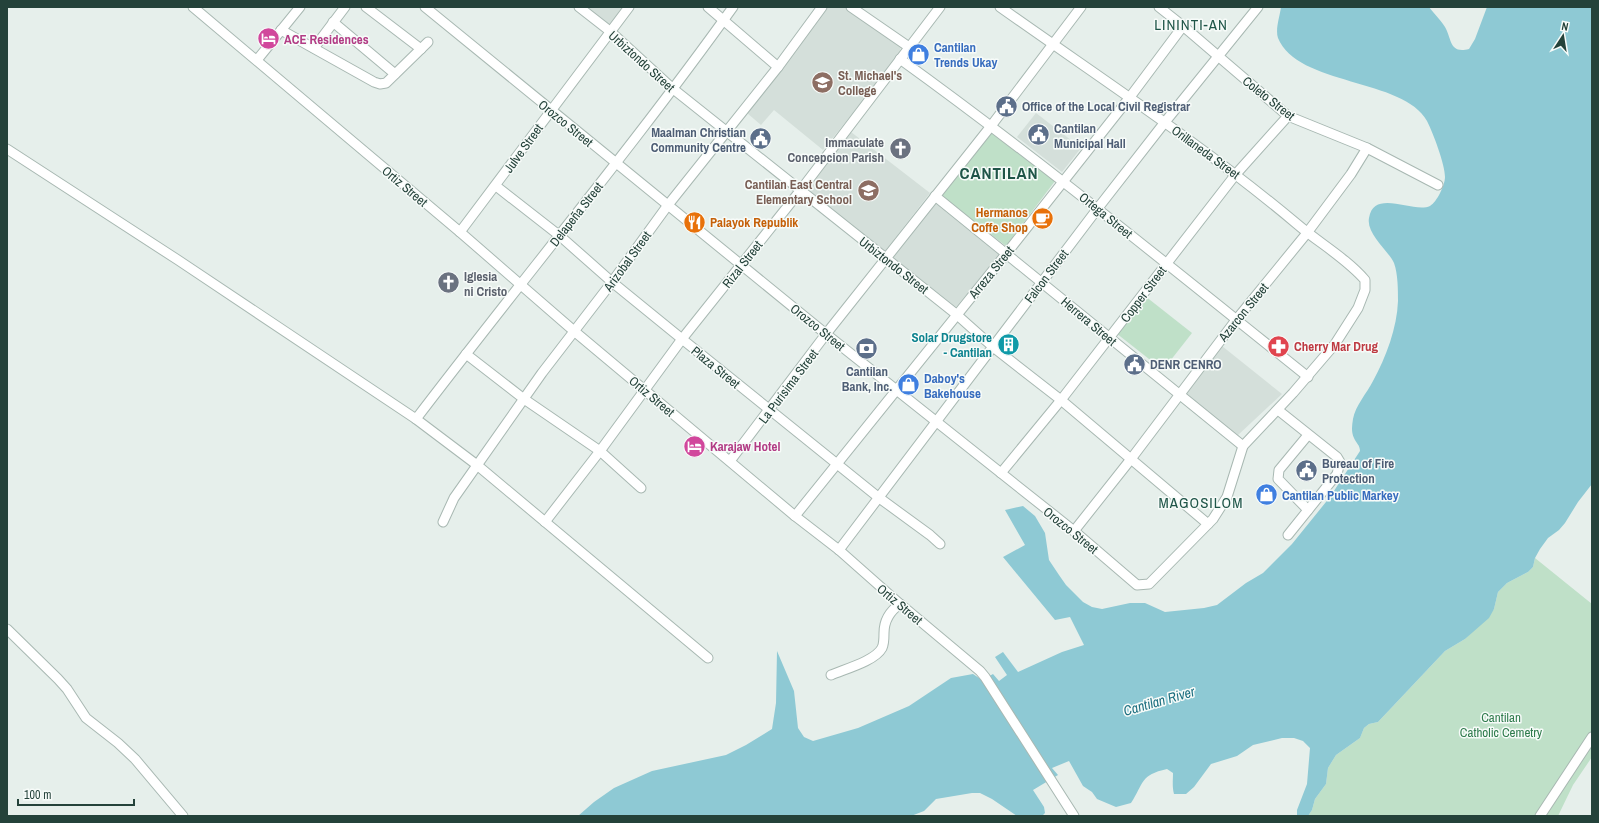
<svg xmlns="http://www.w3.org/2000/svg" width="1599" height="823" font-family="'Archivo Narrow',sans-serif">
<style>
.built{fill:#d4dfda}
.green{fill:#bfe0c8}
.water{fill:#8ec9d4}
.lines{fill:none;stroke-linecap:round;stroke-linejoin:round}
.minor-casing{stroke:#a8b8b2;stroke-width:11}
.minor{stroke:#fff;stroke-width:9}
.labels{text-anchor:middle;stroke-width:3;stroke-linejoin:round;paint-order:stroke}
.hotel-label{font-size:13px;font-weight:bold;fill:#b23c85;stroke:#f7fbf9;text-anchor:start}
.shop-label{font-size:13px;font-weight:bold;fill:#366cbe;stroke:#f7fbf9;text-anchor:start}
.street-label{font-size:13px;fill:#24423a;stroke:#f7fbf9}
.education-label{font-size:13px;font-weight:bold;fill:#785e54;stroke:#f7fbf9;text-anchor:start}
.service-label{font-size:13px;font-weight:bold;fill:#4e5e75;stroke:#f7fbf9;text-anchor:start}
.worship-label{font-size:13px;font-weight:bold;fill:#5b616d;stroke:#f7fbf9;text-anchor:end}
.food-label{font-size:13px;font-weight:bold;fill:#c56008;stroke:#f7fbf9;text-anchor:end}
.culture-label{font-size:13px;font-weight:bold;fill:#0d838f;stroke:#f7fbf9;text-anchor:end}
.health-label{font-size:13px;font-weight:bold;fill:#be3a42;stroke:#f7fbf9;text-anchor:start}
.park-label{font-size:13px;fill:#2d7a4b;stroke:#f7fbf9}
.water-label{font-size:14px;font-style:italic;fill:#1c6f80;stroke:#f7fbf9}
.quarter-label{font-size:15px;letter-spacing:1px;fill:#1f5548;stroke:#f7fbf9}
.district-label{font-size:17px;font-weight:bold;letter-spacing:1px;fill:#1f5548;stroke:#f7fbf9}
</style>
<rect width="100%" height="100%" fill="#e6efeb"/>
<!-- built -->
<g class="built">
<polygon points="585,7 626,7 610,28"/>
<polygon points="827,7 846,7 901,46 899,56 823,150 774,110 761,125 747,113"/>
<polygon points="1036,113 1081,148 1062,172 1017,137"/>
<polygon points="851,132 930,193 885,251 806,190"/>
<polygon points="935,203 999,255 956,307 893,257"/>
<polygon points="1222,346 1282,394 1237,436 1184,393"/>
</g>
<!-- green -->
<g class="green">
<polygon points="991,133 1055,181 1006,246 941,196"/>
<polygon points="1145,296 1192,333 1163,370 1116,333"/>
<polygon points="1535,558 1592,604 1592,757 1573,785 1558,816 1308,816 1312,810 1315,799 1326,784 1328,768 1336,755 1360,738 1364,728 1369,724 1378,722 1445,651 1465,639 1494,609 1498,592 1507,583 1528,572 1533,567"/>
</g>
<!-- water -->
<path class="water" d="M1281 7H1429C1434 14 1441 20 1445 27 1452 39 1449 54 1469 49L1475 39 1487 7H1592V484L1578 502 1565 523 1559 530 1548 538 1540 549 1535 558 1533 567 1528 572 1507 583 1498 592 1494 609 1489 618 1465 639 1445 651 1378 722 1369 724 1364 728 1360 738 1336 755 1328 768 1326 784 1315 799 1312 810 1308 816H1297V810L1307 784 1310 748 1303 741 1294 738H1282L1253 745 1237 756 1211 764 1194 787 1186 794H1174C1172 786 1173 781 1173 773L1167 769C1140 775 1144 783 1131 803L1116 807 1097 799 1092 792 1083 786 1069 761 1052 768 1058 775 1033 790 1044 807 1045 813 1042 816H1017L992 799 980 793H972L936 799 924 811 911 816H578L594 802 614 788 652 771 726 755 746 745 772 729 776 703 777 651 794 691 798 728 804 737 813 741 858 728 909 706 951 678 973 674 982 680 993 674 999 681 1007 675 995 657 1003 652 1018 672 1062 652 1084 645 1070 617 1055 620 1003 557 1025 545 1005 510 1023 506 1035 516 1045 533 1049 560 1059 575 1066 585 1083 602 1092 607 1102 609 1130 603H1145L1165 612 1204 608 1217 605 1246 583 1263 573 1292 544 1330 497 1360 451C1360 445 1356 443 1354 438 1351 432 1352 425 1353 419 1355 406 1367 393 1373 381 1386 357 1397 328 1398 301 1398 290 1398 274 1394 263 1388 250 1366 234 1369 218 1374 188 1414 214 1430 206 1437 202 1445 185 1445 177 1445 164 1433 133 1427 121 1404 78 1297 86 1278 38 1275 29 1280 16 1281 7Z"/>
<g class="lines">
<defs>
<g id="minor">
<polyline points="193,7 460,232 574,331 795,516 839,550 900,604 980,671 985,677 1074,816"/>
<polyline points="366,7 421,49"/>
<path d="M425 7 826 334 1074 531 1137 585 1149 584 1213 519 1227 497 1243 446 1293 393 1335 344 1358 308 1365 290V280C1346 258 1319 243 1297 224 1203 145 1100 78 1000 7"/>
<polyline points="579,7 611,32 672,88 956,314 993,347 1061,400 1208,524"/>
<polyline points="708,7 778,67"/>
<polyline points="851,7 909,47"/>
<polyline points="1159,7 1183,26 1288,116 1367,148 1438,185"/>
<polyline points="333,22 395,74"/>
<polyline points="281,30 374,82 380,84 386,83 428,42"/>
<polyline points="314,48 345,7"/>
<path d="M900 59C1040 160 1173 269 1308 377"/>
<polyline points="257,60 300,7"/>
<polyline points="7,149 178,260 416,419 477,465 708,658"/>
<polyline points="496,186 560,236 612,282 682,339 878,497 930,535 940,544"/>
<polyline points="935,196 1243,446"/>
<polyline points="460,232 629,7"/>
<polyline points="466,354 524,399 600,451 641,488"/>
<polyline points="1278,410 1337,457 1340,462 1337,474 1288,535"/>
<path d="M416 419C521 281 632 148 733 7"/>
<polyline points="730,461 826,334 991,126 1081,7"/>
<polyline points="1001,473 1061,400 1236,174 1288,116"/>
<polyline points="1308,510 1278,479 1279,470 1308,435"/>
<polyline points="795,516 1006,254 1130,97 1183,26"/>
<polyline points="443,522 454,498 542,373 612,282 668,205 778,67 822,7"/>
<polyline points="545,522 600,451 682,339 800,191 940,7"/>
<polyline points="1074,531 1131,459 1236,320 1307,233 1351,174 1367,148"/>
<polyline points="839,550 1098,208 1165,122 1258,7"/>
<polyline points="7,629 58,679 67,689 86,718 118,743 135,759 183,816"/>
<path d="M831 675C845 669 875 661 882 648 884 644 884 637 884 633 884 620 890 611 900 604"/>
<polyline points="1540,816 1592,737"/>
</g>
</defs>
<!-- minor casing -->
<use href="#minor" class="minor-casing"/>
<!-- minor -->
<use href="#minor" class="minor"/>
</g>
<!-- icons -->
<defs>
<symbol id="hotel-disc" viewBox="-11 -11 22 22"><circle r="9.5" fill="#d1479c" stroke="#f7fbf9"/><path d="M-6-4.5h1.5V1H6V5H4.5V3h-9V5H-6ZM-4 0a1.8 1.8 0 1 1 3.6 0ZM.5 0V-2.5h3Q6-2.5 6 0Z" fill="#fff"/></symbol>
<symbol id="shop-disc" viewBox="-11 -11 22 22"><circle r="9.5" fill="#3f7fe0" stroke="#f7fbf9"/><path d="M-5-2.5h2.3a2.7 3.5 0 0 1 5.4 0H5L5.5 6h-11ZM-1.5-2.5h3a1.5 2.3 0 0 0-3 0Z" fill="#fff"/></symbol>
<symbol id="university-disc" viewBox="-11 -11 22 22"><circle r="9.5" fill="#8d6e63" stroke="#f7fbf9"/><path d="M0-5L7-2L0 1L-7-2ZM-4 1L0 2.5L4 1V4Q0 6-4 4Z" fill="#fff"/></symbol>
<symbol id="civic-disc" viewBox="-11 -11 22 22"><circle r="9.5" fill="#5c6f8a" stroke="#f7fbf9"/><path d="M-.6-6.5H3V-4.5H.6V-3L4-1V1h2V6H-6V1h2V-1L-.6-3ZM-1.2 2.5V6h2.4V2.5Z" fill="#fff"/></symbol>
<symbol id="church-disc" viewBox="-11 -11 22 22"><circle r="9.5" fill="#6b7280" stroke="#f7fbf9"/><path d="M-1.2-6h2.4v3.5h3.3v2.4h-3.3V6h-2.4V-.1h-3.3v-2.4h3.3Z" fill="#fff"/></symbol>
<symbol id="school-disc" viewBox="-11 -11 22 22"><circle r="9.5" fill="#8d6e63" stroke="#f7fbf9"/><path d="M0-5L7-2L0 1L-7-2ZM-4 1L0 2.5L4 1V4Q0 6-4 4Z" fill="#fff"/></symbol>
<symbol id="cafe-disc" viewBox="-11 -11 22 22"><circle r="9.5" fill="#e8710a" stroke="#f7fbf9"/><path d="M-5.5-4.5H6V0H3Q3 3.5 0 3.5H-2.5Q-5.5 3.5-5.5 0ZM3-3.2v2h1.7v-2ZM-6 4.5H4V6H-6Z" fill="#fff"/></symbol>
<symbol id="restaurant-disc" viewBox="-11 -11 22 22"><circle r="9.5" fill="#e8710a" stroke="#f7fbf9"/><path d="M-5-6h1v4h1v-4h1v4h1v-4h1v5L-1.5 .5V6h-2V.5L-5-1ZM5-6V6H3V1.5H1.5Q1.5-4 5-6Z" fill="#fff"/></symbol>
<symbol id="building-disc" viewBox="-11 -11 22 22"><circle r="9.5" fill="#0f9aa8" stroke="#f7fbf9"/><path d="M-4-6H4V6H1V3H-1V6H-4ZM-2.5-4.3h1.7v1.8h-1.7ZM.8-4.3h1.7v1.8H.8ZM-2.5-1h1.7V.8h-1.7ZM.8-1h1.7V.8H.8Z" fill="#fff"/></symbol>
<symbol id="pharmacy-disc" viewBox="-11 -11 22 22"><circle r="9.5" fill="#e0444e" stroke="#f7fbf9"/><path d="M-2-6h4v4h4v4h-4v4h-4v-4h-4v-4h4Z" fill="#fff"/></symbol>
<symbol id="bank-disc" viewBox="-11 -11 22 22"><circle r="9.5" fill="#5c6f8a" stroke="#f7fbf9"/><path d="M-6-4H6V4H-6ZM0-2.3a2.3 2.3 0 1 0 0 4.6a2.3 2.3 0 1 0 0-4.6Z" fill="#fff"/></symbol>
</defs>
<g fill-rule="evenodd">
<use href="#hotel-disc" x="256" y="26" width="25" height="25"/>
<use href="#shop-disc" x="906" y="42" width="25" height="25"/>
<use href="#university-disc" x="810" y="70" width="25" height="25"/>
<use href="#civic-disc" x="994" y="94" width="25" height="25"/>
<use href="#civic-disc" x="1026" y="122" width="25" height="25"/>
<use href="#civic-disc" x="748" y="126" width="25" height="25"/>
<use href="#church-disc" x="888" y="136" width="25" height="25"/>
<use href="#school-disc" x="856" y="178" width="25" height="25"/>
<use href="#cafe-disc" x="1030" y="206" width="25" height="25"/>
<use href="#restaurant-disc" x="682" y="210" width="25" height="25"/>
<use href="#church-disc" x="436" y="270" width="25" height="25"/>
<use href="#building-disc" x="996" y="332" width="25" height="25"/>
<use href="#pharmacy-disc" x="1266" y="334" width="25" height="25"/>
<use href="#bank-disc" x="854" y="336" width="25" height="25"/>
<use href="#civic-disc" x="1122" y="352" width="25" height="25"/>
<use href="#shop-disc" x="896" y="372" width="25" height="25"/>
<use href="#hotel-disc" x="682" y="434" width="25" height="25"/>
<use href="#civic-disc" x="1294" y="458" width="25" height="25"/>
<use href="#shop-disc" x="1254" y="482" width="25" height="25"/>
</g>
<g class="labels">
<!-- hotel labels -->
<g class="hotel-label">
<text x="284" y="44">ACE Residences</text>
<text x="710" y="451">Karajaw Hotel</text>
</g>
<!-- shop labels -->
<g class="shop-label">
<text x="934" y="52">Cantilan<tspan x="934" dy="15">Trends Ukay</tspan></text>
<text x="924" y="383">Daboy's<tspan x="924" dy="15">Bakehouse</tspan></text>
<text x="1282" y="500">Cantilan Public Markey</text>
</g>
<!-- street labels -->
<g class="street-label">
<text transform="translate(642 61) rotate(42)" y="5">Urbiztondo Street</text>
<text transform="translate(1269 98) rotate(38)" y="5">Coleto Street</text>
<text transform="translate(566 123) rotate(39)" y="5">Orozco Street</text>
<text transform="translate(523 148) rotate(-54)" y="5">Julve Street</text>
<text transform="translate(1206 152) rotate(36)" y="5">Orillaneda Street</text>
<text transform="translate(405 186) rotate(40)" y="5">Ortiz Street</text>
<text transform="translate(576 214) rotate(-52)" y="5">Delapeña Street</text>
<text transform="translate(1106 215) rotate(39)" y="5">Ortega Street</text>
<text transform="translate(627 261) rotate(-54)" y="5">Arizobal Street</text>
<text transform="translate(742 264) rotate(-52)" y="5">Rizal Street</text>
<text transform="translate(894 265) rotate(38)" y="5">Urbiztondo Street</text>
<text transform="translate(991 272) rotate(-51)" y="5">Arreza Street</text>
<text transform="translate(1046 276) rotate(-53)" y="5">Falcon Street</text>
<text transform="translate(1143 294) rotate(-53)" y="5">Copper Street</text>
<text transform="translate(1243 312) rotate(-51)" y="5">Azarcon Street</text>
<text transform="translate(1089 321) rotate(40)" y="5">Herrera Street</text>
<text transform="translate(818 327) rotate(39)" y="5">Orozco Street</text>
<text transform="translate(716 367) rotate(39)" y="5">Plaza Street</text>
<text transform="translate(788 386) rotate(-53)" y="5">La Purisima Street</text>
<text transform="translate(652 396) rotate(40)" y="5">Ortiz Street</text>
<text transform="translate(1071 530) rotate(39)" y="5">Orozco Street</text>
<text transform="translate(900 604) rotate(40)" y="5">Ortiz Street</text>
</g>
<!-- education labels -->
<g class="education-label">
<text x="838" y="80">St. Michael's<tspan x="838" dy="15">College</tspan></text>
<text x="852" y="189" text-anchor="end">Cantilan East Central<tspan x="852" dy="15">Elementary School</tspan></text>
</g>
<!-- service labels -->
<g class="service-label">
<text x="1022" y="111">Office of the Local Civil Registrar</text>
<text x="1054" y="133">Cantilan<tspan x="1054" dy="15">Municipal Hall</tspan></text>
<text x="746" y="137" text-anchor="end">Maalman Christian<tspan x="746" dy="15">Community Centre</tspan></text>
<text x="1150" y="369">DENR CENRO</text>
<text x="867" y="376" text-anchor="middle">Cantilan<tspan x="867" dy="15">Bank, Inc.</tspan></text>
<text x="1322" y="468">Bureau of Fire<tspan x="1322" dy="15">Protection</tspan></text>
</g>
<!-- worship labels -->
<g class="worship-label">
<text x="884" y="147">Immaculate<tspan x="884" dy="15">Concepcion Parish</tspan></text>
<text x="464" y="281" text-anchor="start">Iglesia<tspan x="464" dy="15">ni Cristo</tspan></text>
</g>
<!-- food labels -->
<g class="food-label">
<text x="1028" y="217">Hermanos<tspan x="1028" dy="15">Coffe Shop</tspan></text>
<text x="710" y="227" text-anchor="start">Palayok Republik</text>
</g>
<!-- culture labels -->
<g class="culture-label">
<text x="992" y="342">Solar Drugstore<tspan x="992" dy="15">- Cantilan</tspan></text>
</g>
<!-- health labels -->
<g class="health-label">
<text x="1294" y="351">Cherry Mar Drug</text>
</g>
<!-- park labels -->
<g class="park-label">
<text x="1501" y="722">Cantilan<tspan x="1501" dy="15">Catholic Cemetry</tspan></text>
</g>
<!-- water labels -->
<g class="water-label">
<text transform="translate(1159 701) rotate(-16)" y="5">Cantilan River</text>
</g>
<!-- quarter labels -->
<g class="quarter-label">
<text x="1191" y="30">LININTI-AN</text>
<text x="1201" y="508">MAGOSILOM</text>
</g>
<!-- district labels -->
<g class="district-label">
<text x="999" y="179">CANTILAN</text>
</g>
</g>
<!-- border -->
<rect width="1599" height="823" fill="none" stroke="#24423a" stroke-width="16"/>
<!-- north arrow -->
<g transform="translate(1563 36) rotate(12)" stroke="#f7fbf9" stroke-width="3" paint-order="stroke">
<path d="M0-3L7 15L0 10L-7 15Z" fill="#24423a"/>
<text y="-6" font-size="11" font-weight="bold" text-anchor="middle" fill="#24423a">N</text>
</g>
<!-- scale -->
<path d="M18 799v6h116v-6" fill="none" stroke="#24423a" stroke-width="2"/>
<text x="24" y="799" font-size="12" fill="#24423a" stroke="#f7fbf9" stroke-width="3" paint-order="stroke">100 m</text>
</svg>
